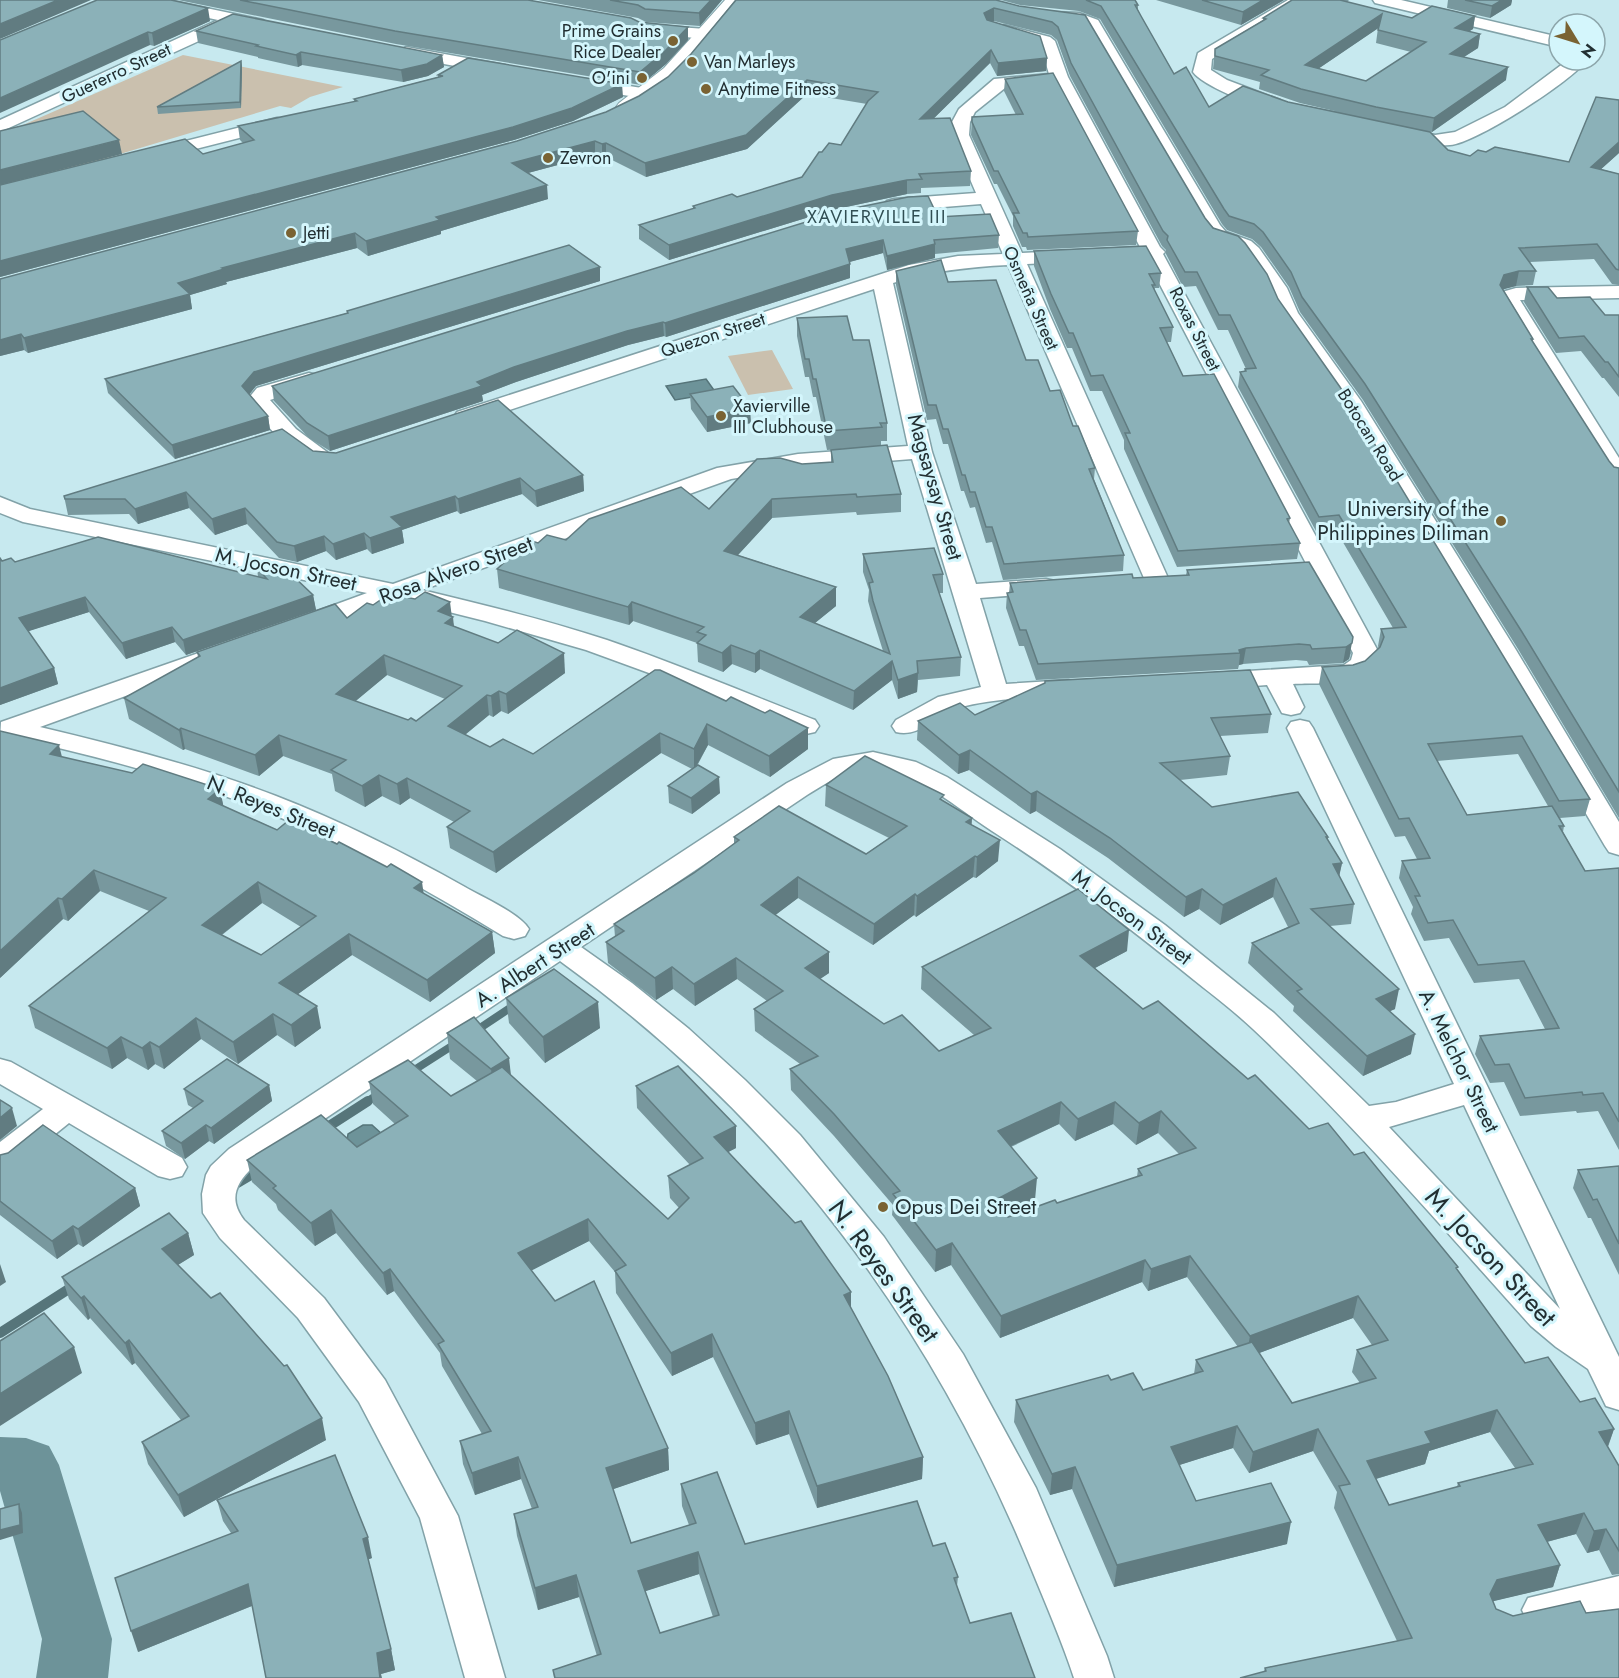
<svg xmlns="http://www.w3.org/2000/svg" width="1619" height="1678" font-family="Jost,sans-serif">
<style>
.green{fill:#cac0ae}
.water{fill:#6d9399;stroke:#56757a;stroke-width:1.5}
.lines{fill:none;stroke-linecap:round;stroke-linejoin:round}
.stream-far1{stroke:#56757a;stroke-width:8}
.stream{stroke:#56757a;stroke-width:10}
.river{fill:#6d9399;fill-rule:evenodd}
.street-casing{stroke:#82a2a8;stroke-width:3}
.secondary-casing{stroke:#82a2a8;stroke-width:2}
.street{fill:#fff;fill-rule:evenodd}
.secondary{fill:#fff;fill-rule:evenodd}
.wall{fill:#78989e;fill-rule:evenodd}
.shaded-wall{fill:#617c81}
.building{fill:#8bb1b8;stroke:#617c81;stroke-width:1.5;fill-rule:evenodd}
.poi-dot{fill:#7a6333;stroke:#d4f6fc;stroke-width:2}
.labels{text-anchor:middle;stroke-width:6;stroke-linejoin:round;paint-order:stroke}
.far-poi-label{font-size:18px;fill:#222f32;stroke:#d4f6fc;text-anchor:start}
.far-street-label{font-size:18px;fill:#222f32;stroke:#d4f6fc}
.far-neighbourhood-label{font-size:18px;letter-spacing:1.5px;fill:#304e53;stroke:#d4f6fc}
.street-label{font-size:21px;fill:#222f32;stroke:#d4f6fc}
.poi-label{font-size:21px;fill:#222f32;stroke:#d4f6fc;text-anchor:end}
.near-street-label{font-size:26px;fill:#222f32;stroke:#d4f6fc}
</style>
<rect width="100%" height="100%" fill="#c7e9ef"/>
<!-- green -->
<g class="green">
<polygon points="183,55 343,87 310,97 291,108 280,106 0,190 0,135"/>
<polygon points="772,350 793,389 748,395 728,356"/>
</g>
<!-- water -->
<g class="water">
<polygon points="706,379 716,393 675,400 666,386"/>
<polygon points="363,1125 372,1125 395,1146 366,1156 347,1141 348,1134"/>
</g>
<g class="lines">
<!-- stream-far1 -->
<g class="stream-far1">
<polyline points="474,1032 516,1004"/>
<polyline points="408,1074 458,1042"/>
<polyline points="365,1103 380,1093"/>
</g>
<!-- stream -->
<g class="stream">
<polyline points="323,1130 368,1101"/>
<polyline points="234,1185 259,1170"/>
<polyline points="0,1333 75,1285"/>
</g>
<!-- river -->
<polygon class="river" points="0,1437 26,1438 49,1446 59,1465 112,1639 108,1678 36,1678 42,1639 0,1491"/>
<defs>
<g id="street">
<polygon points="137,0 168,0 263,20 271,25 263,30 236,24 0,132 0,120 218,20 139,3"/>
<path d="M1288 0H1307L1212 59 1211 70 1227 80 1280 100 1283 104 1280 108C1264 112 1203 86 1193 72L1198 53Z"/>
<polygon points="1373,0 1401,0 1559,37 1559,47 1375,3"/>
<polygon points="1052,12 1079,13 1098,20 1220,225 1226,232 1251,241 1259,248 1287,288 1298,313 1361,401 1516,650 1619,822 1619,855 1609,852 1605,846 1490,650 1339,401 1278,313 1267,288 1245,256 1237,249 1212,240 1205,231 1086,26 1077,23 1046,20 1044,17"/>
<polygon points="649,25 706,29 714,34 706,39 643,33 641,30"/>
<path d="M1004 25 1050 37 1055 41 1068 77 1160 247 1165 252 1163 254 1379 653C1369 689 1323 682 1293 684L1304 707 1300 713 1291 715 1282 713 1267 685 1216 689 1207 687 1203 681 1207 675 1216 673 1344 665 1351 660 1353 653 1146 258 1027 264 1168 578 1165 583 1156 585 1147 583 1144 578 1008 265C968 267 931 271 893 283L932 452 976 584 1046 579 1055 581 1058 586 1055 591 1046 593 980 598 1006 684 1068 680 1077 682 1081 688 1077 694 1068 696C1031 698 994 698 958 708 936 715 920 738 896 732L892 726 896 720 938 697 981 687 912 459 798 468 731 479 422 590C484 605 546 620 607 640 677 664 746 693 815 720L819 726 815 732 806 734 660 677 586 650 485 621 397 599 314 629 305 632 296 629 292 624 296 619 367 593 23 522 0 513V497L30 509 393 584 717 468 798 454 908 446 874 289 473 422 465 424 457 422 454 417 457 412 909 265 958 256 1003 254 981 204 894 211 887 209 884 205 887 201 894 199 976 193 951 135 952 122 959 109 994 79 1049 74 1041 47 998 33 996 30 998 27ZM1052 80 1140 247 1022 253 969 135 970 122 975 112 1005 88 1045 83Z"/>
<polygon points="406,47 499,64 505,65 508,69 505,73 499,74 400,56 398,52"/>
<path d="M1568 60H1587C1572 81 1476 143 1450 145 1432 147 1412 141 1395 137L1392 133 1395 129 1401 128 1435 135 1455 132 1505 107Z"/>
<polygon points="586,79 648,89 654,90 657,94 654,98 648,99 580,88 577,84 580,80"/>
<polygon points="277,118 283,119 286,123 283,127 156,159 150,158 147,154 150,150"/>
<polygon points="1619,286 1619,298 1520,300 1619,458 1619,483 1611,481 1607,476 1499,299 1502,292 1516,288"/>
<path d="M309 373 317 375 320 380 317 385 270 400 296 429 327 452 330 457 327 462C301 468 261 420 247 400L257 388Z"/>
<path d="M213 648 222 651 226 656 222 661 40 727C119 746 199 766 276 796 341 821 404 853 465 887 482 897 519 913 529 929L525 936 514 939 503 936C424 888 343 842 257 808 178 777 95 756 12 737L0 740 1 722Z"/>
<path d="M1300 720 1309 722 1313 728 1619 1357V1410L1606 1406 1588 1369 1556 1347 1531 1326C1440 1225 1352 1122 1253 1029 1234 1011 1214 996 1194 980 1129 927 1063 876 992 831 957 808 920 774 876 769 851 766 828 782 807 795L581 947 632 983 689 1029 745 1080 800 1135 884 1237 963 1354 1036 1488 1107 1656 1114 1678H1074C1062 1641 1046 1605 1031 1568 930 1321 778 1118 560 961L253 1167C236 1183 228 1199 244 1220L324 1298 385 1380 458 1516 505 1678H465L420 1518 359 1402 298 1318 220 1238 203 1213 202 1194 206 1175 211 1166 229 1149 787 783 833 759 873 752 916 762 947 777 1060 849 1165 925 1274 1013 1369 1106 1396 1102 1454 1084 1287 728 1291 722ZM1464 1105 1560 1309 1389 1127Z"/>
<polygon points="0,1059 11,1062 182,1158 187,1167 182,1176 170,1179 158,1176 69,1123 12,1169 0,1172 0,1142 43,1109 0,1084"/>
<polygon points="1619,1576 1619,1610 1542,1628 1528,1622 1522,1610 1528,1598"/>
</g>
<path id="secondary" d="M725 0H744C725 28 663 99 632 112 628 113 624 113 619 111L616 107 619 103 664 68Z"/>
</defs>
<!-- street casing -->
<use href="#street" class="street-casing"/>
<!-- secondary casing -->
<use href="#secondary" class="secondary-casing"/>
<!-- street -->
<use href="#street" class="street"/>
<!-- secondary -->
<use href="#secondary" class="secondary"/>
</g>
<!-- wall -->
<g class="wall">
<polygon points="97,0 210,21 154,46 150,45"/>
<polygon points="178,0 528,0 639,22 688,27 688,40 666,64 641,85 396,44"/>
<polygon points="538,0 722,0 700,26 646,22 638,18"/>
<path d="M735 0 1019 6 1085 15 1205 218 1278 299 1590 799 1585 816 1560 818 1564 826 1563 832 1585 871 1619 868V1150L1598 1111 1577 1113 1576 1111 1520 1116 1504 1082 1490 1083 1475 1054 1480 1036 1545 1029 1519 979 1474 983 1449 938 1424 941 1411 914 1413 907 1399 878 1402 861 1417 859 1405 836 1395 837 1319 684 1322 667 1353 665 1365 661 1379 649 1378 646 1381 629 1393 628 1337 532 1317 533 1238 387 1240 372H1244L1245 369H1246L1228 330H1218L1196 286 1183 287 1166 254V250L1162 246 1070 76 1057 40 1051 35 994 21 992 22 1047 58 1046 71 997 76 990 63 934 118 971 171 970 186 921 188V193L907 194 832 210 669 260 639 239V225L693 209V206L737 197 802 177 822 152 841 145 867 104 807 94 747 149 646 177 606 157 602 158 595 155 528 173 548 199 441 231V234L368 256 357 248 226 282 227 284 190 295 192 309 28 353 24 350 0 356V279L517 141 606 112 639 96 668 77 691 54ZM1518 754 1548 806 1467 815 1437 761Z"/>
<path d="M1001 0H1135L1138 5V10L1141 16 1174 74 1209 107 1288 102 1339 112 1300 103 1259 89 1260 82 1213 69 1215 49 1263 20V18L1292 0H1349L1347 2 1412 18 1475 16 1473 29 1468 32 1480 34 1478 48 1464 57 1506 80 1432 132 1419 130 1448 150 1470 156 1486 152 1569 162 1619 153 1601 169 1619 174V285L1612 284 1594 259 1530 262 1536 271 1533 285 1516 286 1503 289 1533 339V342L1609 461 1614 467 1619 468V818L1518 649 1363 400 1300 312 1289 287 1261 247 1252 239 1227 230 1222 224 1100 19 1079 11 1020 5ZM1378 28 1376 43 1411 52 1366 81 1318 69Z"/>
<polygon points="1156,0 1284,0 1241,25"/>
<polygon points="1448,0 1512,0 1511,5 1490,18 1447,8"/>
<polygon points="196,31 442,55 444,67 428,76 403,82 302,65 298,67 258,58 258,57 198,43"/>
<polygon points="241,61 242,67 241,108 158,114 157,107"/>
<polygon points="438,75 623,97 573,121 514,140 0,277 0,185 203,154 243,143 240,140 238,126 354,102 354,99 438,77"/>
<polygon points="1005,79 1138,231 1136,245 1027,250 1026,247 1022,247 1013,226 1013,216 997,184 994,184 971,135 972,117 1016,115 1004,91"/>
<polygon points="938,217 999,235 998,248 935,254 935,258 887,270 883,253 849,262 850,278 666,337 664,336 628,345 516,382 482,395 483,401 330,451 309,438 274,401 272,386"/>
<polygon points="1034,251 1161,273 1159,288 1155,288 1154,290 1173,327 1171,342 1167,342 1183,376 1290,518 1289,524 1300,543 1297,559 1177,567 1124,449 1124,440 1102,391 1090,391 1072,348 1067,348 1050,309 1034,266"/>
<polygon points="600,267 600,281 256,386 249,394 268,416 270,430 175,459 108,393 105,379 347,313 347,311"/>
<polygon points="896,271 948,282 1026,360 1050,391 1073,426 1095,468 1094,479 1124,555 1123,571 1003,580 992,542 986,543 975,507 970,508 964,491 961,491 948,444 943,444 936,419 927,420 896,285"/>
<polygon points="1527,287 1605,315 1619,315 1619,397 1604,378 1602,378 1581,351 1556,353 1524,302"/>
<polygon points="797,318 853,340 887,423 887,441 881,441 881,446 827,450 816,397 813,397 809,377 805,377 797,336"/>
<polygon points="690,394 751,423 707,432 691,409"/>
<polygon points="831,450 901,494 901,512 857,515 856,512 772,518 738,555 836,587 836,606 815,623 883,651 873,619 868,601 869,590 863,572 863,554 943,574 943,593 939,593 961,657 960,676 918,680 917,692 898,699 892,680 853,710 760,669 755,673 732,664 723,672 698,662 697,643 633,621 629,625 499,588 497,569 538,543 566,540 709,509 802,464 831,462"/>
<polygon points="313,451 583,475 584,491 537,507 522,494 460,514 457,511 402,530 404,543 372,554 367,549 336,560 326,551 297,562 279,558 247,524 215,535 189,508 138,524 129,514 68,515 64,496"/>
<polygon points="2,561 258,577 257,568 313,595 316,610 186,655 175,642 126,659 89,612 28,631 54,668 58,684 0,705"/>
<polygon points="1309,562 1351,653 1349,659 1343,663 1309,665 1307,661 1296,660 1243,664 1239,665 1238,669 1036,680 1024,646 1019,646 1006,608 1007,593 1009,593 1010,583 1133,578 1186,575 1187,570"/>
<path d="M373 605 451 616 454 626 565 673 508 714 501 711 493 717 489 715 465 735 490 747 533 754 655 670 808 749 770 777 708 745 697 766 720 793 692 814 669 803 668 786 692 769 661 753 496 873 450 848 447 827 454 822 410 798 400 805 382 796 365 807 335 791 332 774 283 756 259 776 185 749 183 750 129 719 124 698 198 657 197 652 347 618ZM387 675 445 699 416 721 408 720 355 701Z"/>
<polygon points="1045,681 1271,714 1268,733 1220,736 1230,756 1227,775 1180,780 1212,807 1328,837 1328,840 1342,863 1339,876 1354,904 1351,924 1330,926 1395,1009 1390,1011 1411,1054 1363,1076 1293,1011 1294,1006 1248,963 1252,943 1288,927 1273,897 1220,925 1199,909 1184,917 1108,858 1036,811 1030,814 969,770 958,774 917,740 918,721 975,715 1045,683"/>
<path d="M62 757 132 773 220 789 223 806 423 893 492 932 495 953 430 1002 352 955 298 994 321 1028 295 1047 277 1035 238 1064 201 1039 164 1069 155 1064 148 1070 127 1058 112 1069 35 1028 29 1006 149 911 100 891 68 921 63 919 0 978ZM262 903 301 927 261 955 222 935Z"/>
<path d="M826 785 944 801 972 825 998 861 976 878 973 877 916 917 914 915 873 945 798 898 775 915 829 952V973L820 979 884 1024 939 1051 974 1035 921 989 922 967 1127 951 1095 968 1143 1009 1248 1079 1309 1129 1354 1155 1457 1270 1525 1363 1580 1402 1614 1429 1608 1447 1619 1466V1574L1612 1575 1599 1550 1587 1553 1576 1534 1547 1542 1560 1565 1553 1587 1493 1601 1496 1609 1513 1616 1586 1613 1619 1609V1608V1678L1264 1672 1265 1668 1397 1641 1334 1508 1337 1492 1313 1451 1249 1473 1233 1448 1179 1465 1196 1501 1287 1544 1114 1587 1072 1489 1050 1495 1014 1422 1016 1400 1111 1380 1143 1390 1194 1374 1196 1360 1238 1347 1187 1277 1148 1291 1142 1282 1000 1338 951 1265 935 1272 892 1215 893 1205 834 1136 791 1090 790 1069 800 1064 755 1031 754 1009 767 1001 737 979 695 1006 673 989 656 1000 608 963 606 942 615 937 614 924 694 873 734 844V837L866 854 889 838 825 806ZM1059 1124 1075 1141 1113 1124 1136 1145 1158 1133 1179 1154 1138 1169 1137 1177 1057 1203 1008 1217 1007 1215 1035 1200 1011 1147ZM1353 1318 1372 1345 1357 1350 1352 1372 1360 1383 1292 1403 1259 1353ZM1490 1432 1515 1468 1458 1483 1457 1487 1389 1505 1376 1479 1425 1464 1429 1451Z"/>
<polygon points="506,998 600,1028 545,1063 509,1023"/>
<path d="M447 1033 511 1075 668 1219 679 1208 670 1198 668 1176 690 1165 637 1108 636 1086 736 1126V1148L728 1152 851 1308 923 1457 922 1479 817 1508 789 1434 756 1445 713 1357 672 1376 616 1293 615 1272 589 1241 531 1270 668 1448 669 1470 613 1489 631 1543 689 1525 682 1506 681 1484 745 1544 933 1546 958 1577 957 1586 970 1623 1035 1678H554L553 1670 597 1656 579 1597 538 1610 517 1536 514 1514 532 1509 521 1479 475 1495 463 1464 460 1441 482 1434 442 1366 440 1353 394 1291 387 1295 336 1233 315 1246 278 1210 276 1204 252 1182 247 1160 357 1147 395 1124 373 1104 369 1082 451 1096 477 1081 450 1059ZM699 1574 713 1617 660 1633 645 1591Z"/>
<polygon points="269,1085 272,1101 214,1144 209,1141 185,1159 166,1146 162,1131 193,1108 188,1105 184,1089"/>
<polygon points="0,1155 135,1188 140,1206 83,1247 78,1244 57,1259 0,1215"/>
<polygon points="1619,1166 1619,1275 1591,1218 1588,1218 1573,1188 1578,1170"/>
<polygon points="188,1233 194,1255 178,1265 326,1440 184,1517 148,1464 142,1442 181,1420 135,1363 132,1365 90,1318 88,1320 69,1299 62,1277"/>
<polygon points="217,1500 372,1558 368,1559 391,1649 395,1670 381,1674 252,1606 138,1652 231,1533 223,1521"/>
</g>
<!-- shaded-wall -->
<g class="shaded-wall">
<polygon points="58,0 91,0 0,39 0,24"/>
<polygon points="711,0 722,0 700,26 699,13"/>
<polygon points="1263,0 1284,0 1241,25 1243,12"/>
<polygon points="1502,0 1512,0 1511,5 1490,18 1492,6"/>
<polygon points="208,8 210,21 154,46 152,33"/>
<polygon points="994,8 994,21 984,26 984,13"/>
<polygon points="1382,14 1380,27 1303,79 1305,65"/>
<polygon points="1475,16 1473,29 1453,41 1455,28"/>
<polygon points="688,27 688,40 666,64 641,85 640,72"/>
<polygon points="148,32 150,45 0,113 0,98"/>
<polygon points="1480,34 1478,48 1448,67 1450,54"/>
<polygon points="991,50 990,63 919,133 920,119"/>
<polygon points="301,52 302,65 298,67 296,55"/>
<polygon points="442,55 444,67 428,76 403,82 401,70"/>
<polygon points="1047,58 1046,71 997,76 998,63"/>
<polygon points="241,61 242,67 241,108 240,102"/>
<polygon points="1508,67 1506,80 1432,132 1434,118"/>
<polygon points="807,80 807,94 747,149 646,177 645,163"/>
<polygon points="622,84 623,97 573,121 514,140 0,277 0,261"/>
<polygon points="119,140 122,154 0,185 0,170"/>
<polygon points="595,141 595,155 513,177 512,163"/>
<polygon points="1619,142 1619,153 1588,181 1591,167"/>
<polygon points="606,143 606,157 602,158 602,144"/>
<polygon points="907,180 907,194 832,210 669,260 669,245 832,195"/>
<polygon points="547,185 548,199 441,231 441,234 368,256 366,241 436,217"/>
<polygon points="355,233 357,248 226,282 227,284 190,295 192,309 28,353 24,338 222,268"/>
<polygon points="883,240 883,253 846,263 846,249"/>
<polygon points="935,244 935,258 887,270 887,256"/>
<polygon points="850,264 850,278 666,337 665,323"/>
<polygon points="600,267 600,281 256,386 245,400 242,386 254,372"/>
<polygon points="1519,271 1516,286 1501,290 1500,285 1504,275"/>
<polygon points="663,322 664,336 628,345 516,382 482,395 483,401 330,451 328,436 477,382 514,367 627,331"/>
<polygon points="21,334 24,350 0,356 0,340"/>
<polygon points="750,408 751,423 707,432 707,417"/>
<polygon points="268,416 270,430 175,459 172,445"/>
<polygon points="583,475 584,491 537,507 535,491"/>
<polygon points="520,478 522,494 460,514 458,499"/>
<polygon points="186,492 189,508 138,524 135,509"/>
<polygon points="455,496 457,511 402,530 404,543 372,554 370,538 391,517"/>
<polygon points="772,499 772,518 725,569 724,551"/>
<polygon points="245,508 247,524 215,535 212,519"/>
<polygon points="364,533 367,549 336,560 333,544"/>
<polygon points="324,536 326,551 297,562 294,546"/>
<polygon points="836,587 836,606 800,635 800,617"/>
<polygon points="313,595 316,610 186,655 183,640"/>
<polygon points="85,597 89,612 23,633 19,618"/>
<polygon points="450,602 452,618 453,617 455,637 438,611"/>
<polygon points="632,602 633,621 629,625 628,607"/>
<polygon points="172,627 175,642 126,659 122,643"/>
<polygon points="1353,637 1349,659 1343,663 1346,647"/>
<polygon points="731,645 732,664 723,672 722,653"/>
<polygon points="1246,648 1243,664 1239,665 1240,653 1239,650"/>
<polygon points="760,650 760,669 755,673 755,654"/>
<polygon points="564,653 565,673 508,714 506,694"/>
<polygon points="384,655 387,675 339,715 336,694"/>
<polygon points="892,661 892,680 853,710 854,691"/>
<polygon points="54,668 58,684 0,705 0,688"/>
<polygon points="918,673 917,692 898,699 898,680"/>
<polygon points="499,691 501,711 493,717 491,696"/>
<polygon points="487,695 489,715 451,746 448,726"/>
<polygon points="707,724 708,745 694,770 694,749"/>
<polygon points="181,728 185,749 183,750 179,730"/>
<polygon points="808,728 808,749 770,777 769,756"/>
<polygon points="660,733 661,753 496,873 493,852"/>
<polygon points="279,735 283,756 259,776 255,755"/>
<polygon points="59,745 64,765 50,754"/>
<polygon points="970,750 969,770 958,774 959,755"/>
<polygon points="379,775 382,796 365,807 362,786"/>
<polygon points="719,777 720,793 692,814 691,798"/>
<polygon points="407,778 410,798 400,805 397,784"/>
<polygon points="220,789 224,809 208,799"/>
<polygon points="1037,791 1036,811 1030,814 1031,794"/>
<polygon points="972,818 971,838 966,822"/>
<polygon points="1000,840 998,861 976,878 977,857"/>
<polygon points="975,856 973,877 916,917 917,896"/>
<polygon points="1342,863 1338,882 1333,864"/>
<polygon points="94,870 100,891 68,921 62,899"/>
<polygon points="798,877 798,898 761,926 761,905"/>
<polygon points="1276,878 1273,897 1220,925 1223,905"/>
<polygon points="258,882 262,903 207,946 202,925"/>
<polygon points="422,882 425,903 414,888"/>
<polygon points="1202,889 1199,909 1184,917 1186,897"/>
<polygon points="915,894 914,915 873,945 874,924"/>
<polygon points="58,898 63,919 0,978 0,951"/>
<polygon points="1129,930 1127,951 1078,977 1080,956"/>
<polygon points="492,932 495,953 430,1002 427,980"/>
<polygon points="349,934 352,955 283,1005 279,983"/>
<polygon points="829,952 829,973 805,989 805,968"/>
<polygon points="736,958 737,979 695,1006 694,984"/>
<polygon points="672,967 673,989 656,1000 655,978"/>
<polygon points="1399,989 1395,1009 1372,1019 1376,999"/>
<polygon points="598,1002 600,1028 545,1063 543,1037"/>
<polygon points="317,1006 321,1028 295,1047 291,1025"/>
<polygon points="273,1014 277,1035 238,1064 233,1042"/>
<polygon points="196,1018 201,1039 164,1069 159,1047"/>
<polygon points="1415,1034 1411,1054 1363,1076 1367,1056"/>
<polygon points="121,1037 127,1058 112,1069 107,1048"/>
<polygon points="150,1042 155,1064 148,1070 142,1048"/>
<polygon points="509,1058 512,1084 494,1095 491,1069"/>
<polygon points="269,1085 272,1101 214,1144 211,1128"/>
<polygon points="1061,1102 1059,1124 996,1153 998,1131"/>
<polygon points="1115,1102 1113,1124 1075,1141 1078,1119"/>
<polygon points="12,1108 17,1126 0,1140 0,1118"/>
<polygon points="1161,1111 1158,1133 1136,1145 1139,1123"/>
<polygon points="206,1125 209,1141 185,1159 181,1143"/>
<polygon points="736,1126 736,1148 715,1159 714,1137"/>
<polygon points="1037,1178 1035,1200 997,1220 999,1198"/>
<polygon points="135,1188 140,1206 83,1247 78,1229"/>
<polygon points="331,1210 336,1233 315,1246 311,1223"/>
<polygon points="588,1219 589,1241 521,1276 518,1253"/>
<polygon points="73,1226 78,1244 57,1259 52,1241"/>
<polygon points="188,1233 194,1255 168,1271 162,1249"/>
<polygon points="952,1243 951,1265 935,1272 936,1250"/>
<polygon points="1190,1256 1187,1277 1148,1291 1151,1269"/>
<polygon points="1145,1260 1142,1282 1000,1338 1001,1316"/>
<polygon points="0,1264 6,1282 0,1286"/>
<polygon points="390,1269 394,1291 387,1295 383,1273"/>
<polygon points="851,1292 851,1315 844,1295"/>
<polygon points="84,1296 90,1318 88,1320 81,1298"/>
<polygon points="1358,1296 1353,1318 1246,1358 1250,1336"/>
<polygon points="712,1334 713,1357 672,1376 671,1353"/>
<polygon points="129,1340 135,1363 132,1365 125,1343"/>
<polygon points="74,1347 82,1373 0,1426 0,1394"/>
<polygon points="1497,1410 1490,1432 1429,1451 1425,1464 1362,1483 1367,1461 1425,1432"/>
<polygon points="789,1411 789,1434 756,1445 755,1423"/>
<polygon points="322,1418 326,1440 184,1517 178,1495"/>
<polygon points="1237,1426 1233,1448 1167,1469 1171,1447"/>
<polygon points="1318,1429 1313,1451 1249,1473 1253,1452"/>
<polygon points="1614,1429 1606,1451 1599,1432"/>
<polygon points="668,1448 669,1470 608,1491 606,1468"/>
<polygon points="518,1457 521,1479 475,1495 472,1473"/>
<polygon points="923,1457 922,1479 817,1508 817,1486"/>
<polygon points="1075,1467 1072,1489 1050,1495 1052,1474"/>
<polygon points="19,1504 22,1513 23,1533 0,1540 0,1530"/>
<polygon points="1584,1513 1576,1534 1531,1546 1538,1525"/>
<polygon points="1291,1522 1287,1544 1114,1587 1117,1565"/>
<polygon points="1606,1529 1599,1550 1587,1553 1594,1531"/>
<polygon points="368,1537 372,1558 367,1560 363,1539"/>
<polygon points="698,1552 699,1574 640,1593 638,1571"/>
<polygon points="1560,1565 1553,1587 1490,1602 1490,1594 1497,1580"/>
<polygon points="576,1575 579,1597 538,1610 535,1588"/>
<polygon points="248,1584 254,1605 138,1652 131,1631"/>
<polygon points="391,1649 395,1670 381,1674 382,1678 380,1678 377,1653"/>
</g>
<!-- building -->
<g class="building">
<polygon points="0,0 58,0 0,24"/>
<polygon points="97,0 171,0 208,8 152,33 148,32 0,98 0,40"/>
<polygon points="240,0 528,0 631,18 639,22 688,27 665,51 640,72 395,31"/>
<polygon points="610,0 711,0 699,13 645,9 638,5"/>
<polygon points="736,0 996,0 1019,6 1085,15 1205,218 1213,228 1238,236 1245,243 1267,274 1278,299 1340,387 1590,799 1559,801 1522,736 1428,744 1467,815 1552,806 1564,826 1559,826 1585,871 1619,868 1619,1122 1603,1093 1583,1095 1582,1092 1525,1098 1509,1064 1495,1065 1480,1036 1559,1028 1524,961 1478,965 1453,920 1428,923 1415,896 1420,896 1402,861 1430,858 1409,818 1399,819 1322,667 1353,665 1365,661 1380,647 1384,637 1381,629 1406,627 1339,515 1319,517 1240,372 1246,371 1245,369 1256,368 1230,315 1219,315 1197,272 1185,272 1167,240 1168,236 1163,231 1071,63 1058,27 1052,22 994,8 984,13 987,20 1040,36 1047,58 998,63 991,50 920,119 950,118 971,171 919,174 922,179 907,180 832,195 669,245 639,225 695,208 693,206 732,194 737,197 802,177 819,152 822,152 829,143 841,145 868,101 878,92 807,80 746,135 645,163 606,143 602,144 595,141 512,163 547,185 436,217 440,220 366,241 355,233 222,268 224,269 178,283 190,294 24,338 21,334 0,340 0,279 517,141 606,112 639,96 668,77 691,54"/>
<polygon points="1086,0 1135,0 1138,5 1135,5 1141,16 1174,74 1186,67 1209,107 1243,86 1288,102 1430,132 1448,150 1470,156 1478,150 1486,152 1495,147 1569,162 1596,97 1619,100 1619,142 1591,167 1619,174 1619,270 1616,269 1597,244 1519,248 1536,271 1519,271 1504,275 1500,285 1533,339 1531,339 1609,461 1614,467 1619,468 1619,792 1522,632 1365,384 1302,297 1291,272 1263,232 1254,224 1229,216 1224,209 1101,6"/>
<polygon points="1202,0 1263,0 1243,12"/>
<path d="M1292 0H1340L1412 18 1432 6 1475 16 1455 28 1480 34 1450 54 1508 67 1434 118 1376 107 1301 89 1261 75 1269 70 1215 56V49L1266 19 1263 18ZM1382 14 1378 30 1426 42 1366 81 1305 65Z"/>
<polygon points="1465,0 1502,0 1492,6"/>
<polygon points="233,14 442,55 427,64 401,70 301,52 296,55 256,46 258,45 196,31"/>
<polygon points="468,58 622,84 572,108 513,127 0,261 0,185 185,139 203,154 254,140 238,126 357,101 354,99 443,76 438,75"/>
<polygon points="241,61 240,102 157,107"/>
<polygon points="1053,73 1138,231 1028,237 1027,233 1023,233 1013,213 1019,213 998,171 994,171 972,122 972,117 1023,114 1005,79"/>
<polygon points="83,111 119,140 0,170 0,131"/>
<polygon points="928,196 938,217 990,214 999,235 934,240 935,244 887,256 883,240 846,249 850,264 665,323 663,322 627,331 514,367 477,382 482,386 328,436 307,423 272,386 845,210 908,197"/>
<polygon points="569,245 600,267 254,372 242,386 268,416 172,445 105,379 348,313 347,311"/>
<polygon points="1146,246 1161,273 1149,274 1155,285 1152,285 1173,327 1160,328 1183,376 1214,374 1290,518 1287,519 1300,543 1178,551 1125,433 1130,433 1103,375 1091,376 1073,333 1069,333 1051,294 1034,251"/>
<polygon points="941,260 948,282 996,280 1026,360 1038,360 1050,391 1060,390 1073,426 1078,426 1095,468 1089,469 1124,555 1004,564 992,527 986,527 975,492 970,492 965,475 962,475 948,429 943,429 936,405 928,405 896,271"/>
<polygon points="1527,287 1548,287 1557,298 1590,297 1605,315 1619,315 1619,377 1608,362 1605,362 1584,336 1559,338"/>
<polygon points="847,316 853,340 869,340 887,423 880,423 882,427 827,431 816,379 813,379 809,359 805,359 797,318"/>
<polygon points="733,386 750,408 707,417 690,394"/>
<polygon points="498,400 583,475 535,491 520,478 458,499 455,496 391,517 402,527 370,538 364,533 333,544 324,536 294,546 277,542 245,508 212,519 186,492 135,509 125,499 65,499 64,496 282,429 313,451 336,453"/>
<polygon points="887,445 901,494 857,497 856,494 772,499 724,551 836,587 800,617 890,654 873,601 869,583 873,582 863,554 934,548 943,574 933,575 961,657 917,661 918,673 898,680 892,661 854,691 760,650 755,654 731,645 722,653 697,643 706,635 697,632 704,627 632,602 628,607 497,569 529,540 538,543 547,535 566,540 589,519 681,487 709,509 757,459 780,458 802,464 833,462 831,450"/>
<polygon points="98,537 267,579 257,568 293,576 313,595 183,640 172,627 122,643 85,597 19,618 54,668 0,688 0,558 2,561 11,558 15,562"/>
<polygon points="1309,562 1353,637 1352,643 1346,647 1312,649 1310,645 1299,644 1246,648 1239,650 1240,653 1038,664 1026,630 1020,630 1007,593 1013,592 1010,583 1132,574 1133,578 1189,575 1187,570"/>
<path d="M425 592 450 602 438 611 453 617 445 623 498 643 517 630 564 653 506 694 499 691 491 696 487 695 448 726 490 747 503 739 533 754 655 670H660L726 701 731 697 765 713 770 710 808 728 769 756 707 724 694 749 660 733 493 852 447 827 470 811 407 778 397 784 379 775 362 786 331 770 346 760 279 735 255 755 181 728 179 730 124 698 200 656 197 652 335 604 347 618 367 603 373 605 389 594 415 599ZM384 655 462 686 416 721 411 718 408 720 336 694Z"/>
<polygon points="1250,670 1271,714 1211,718 1230,756 1160,763 1212,807 1298,792 1328,837 1326,837 1342,863 1333,864 1354,904 1311,909 1399,989 1376,999 1415,1034 1367,1056 1297,991 1302,989 1252,943 1299,923 1276,878 1223,905 1202,889 1186,897 1110,838 1037,791 1031,794 970,750 959,755 918,721 960,703 975,715 1045,683 1045,681"/>
<path d="M0 731 59 745 50 754 132 773 143 764 220 789 208 799 277 830 288 821 337 844 339 842 387 867 391 864 422 882 414 888 492 932 427 980 349 934 279 983 317 1006 291 1025 273 1014 233 1042 196 1018 159 1047 150 1042 142 1048 121 1037 107 1048 29 1006 166 898 94 870 62 899 58 898 0 951ZM258 882 316 916 261 955 202 925Z"/>
<path d="M865 756 944 795 940 799 972 818 966 822 1000 840 977 857 975 856 917 896 915 894 874 924 798 877 761 905 829 952 805 968 884 1024 902 1015 939 1051 991 1028 922 967 1078 889 1129 930 1080 956 1143 1009 1158 1001 1248 1079 1255 1075 1309 1129 1328 1123 1354 1155 1364 1152 1458 1267 1456 1268 1525 1363 1548 1357 1580 1402 1595 1398 1614 1429 1599 1432 1619 1466V1551L1606 1529 1594 1531 1584 1513 1538 1525 1560 1565 1497 1580 1490 1594 1496 1609 1513 1616 1580 1601 1586 1613 1619 1609V1678H1240L1266 1671 1265 1668 1412 1638 1339 1486 1350 1484 1318 1429 1253 1452 1237 1426 1171 1447 1196 1501 1271 1483 1291 1522 1117 1565 1075 1467 1052 1474 1016 1400 1108 1375 1111 1380 1133 1373 1143 1390 1203 1371 1196 1360 1252 1342 1292 1403 1376 1378 1357 1350 1388 1340 1358 1296 1250 1336 1190 1256 1151 1269 1145 1260 1001 1316 952 1243 936 1250 893 1194 900 1191 834 1114 790 1069 818 1056 754 1009 783 991 736 958 694 984 672 967 655 978 606 942 624 931 614 924 694 873 739 840 734 837 779 806 866 854 907 826 826 785ZM1061 1102 1078 1119 1115 1102 1139 1123 1161 1111 1196 1148 1138 1169 1142 1175 1057 1203 1055 1200 1008 1217 999 1198 1037 1178 998 1131ZM1497 1410 1533 1464 1458 1483 1460 1486 1389 1505 1367 1461 1431 1443 1425 1432Z"/>
<polygon points="698,765 719,777 691,798 668,786"/>
<polygon points="554,969 598,1002 543,1037 506,998"/>
<polygon points="474,1017 509,1058 491,1069 447,1033"/>
<polygon points="227,1059 269,1085 211,1128 206,1125 181,1143 162,1131 203,1101 184,1089"/>
<path d="M408 1060 451 1096 502 1067 668 1219 689 1198 668 1176 703 1158 636 1086 678 1066 736 1126 714 1137 795 1223 801 1221 851 1292 844 1295 888 1376 923 1457 817 1486 789 1411 755 1423 712 1334 671 1353 615 1271 626 1265 588 1219 518 1253 555 1301 594 1281 668 1448 606 1468 631 1543 696 1523 681 1484 717 1472 745 1544 917 1501 933 1546 945 1543 958 1577 954 1578 970 1623 1011 1613 1035 1678H555L553 1670 601 1654 576 1575 535 1588 514 1514 538 1507 518 1457 472 1473 460 1441 491 1431 438 1344 444 1341 390 1269 383 1273 331 1210 311 1223 273 1188 276 1186 247 1160 321 1115 357 1147 408 1116 369 1082ZM698 1552 719 1615 660 1633 638 1571Z"/>
<polygon points="0,1100 10,1106 12,1108 0,1118"/>
<polygon points="43,1125 135,1188 78,1229 73,1226 52,1241 0,1201 0,1155 8,1153"/>
<polygon points="1619,1166 1619,1244 1597,1199 1593,1200 1578,1170"/>
<polygon points="169,1213 188,1233 162,1249 211,1298 220,1293 284,1366 287,1365 322,1418 178,1495 142,1442 189,1416 129,1340 125,1343 84,1296 81,1298 62,1277"/>
<polygon points="44,1313 74,1347 0,1394 0,1341"/>
<polygon points="335,1455 368,1537 363,1539 391,1649 377,1653 380,1678 266,1678 248,1584 131,1631 115,1578 238,1531 217,1500"/>
<polygon points="19,1504 20,1525 0,1530 0,1509"/>
</g>
<!-- markers -->
<g class="poi-dot">
<circle cx="673" cy="41" r="6"/>
<circle cx="692" cy="62" r="6"/>
<circle cx="642" cy="78" r="6"/>
<circle cx="706" cy="89" r="6"/>
<circle cx="548" cy="158" r="6"/>
<circle cx="291" cy="233" r="6"/>
<circle cx="721" cy="416" r="6"/>
<circle cx="1501" cy="521" r="6"/>
<circle cx="883" cy="1207" r="6"/>
</g>
<g class="labels">
<!-- far-poi labels -->
<g class="far-poi-label">
<text x="661" y="37" text-anchor="end">Prime Grains<tspan x="661" dy="21">Rice Dealer</tspan></text>
<text x="704" y="68">Van Marleys</text>
<text x="630" y="84" text-anchor="end">O'ini</text>
<text x="718" y="95">Anytime Fitness</text>
<text x="560" y="164">Zevron</text>
<text x="303" y="239">Jetti</text>
<text x="733" y="412">Xavierville<tspan x="733" dy="21">III Clubhouse</tspan></text>
</g>
<!-- far-street labels -->
<g class="far-street-label">
<text transform="translate(116 73) rotate(-25)" y="6">Guererro Street</text>
<text transform="translate(1031 298) rotate(66)" y="6">Osmeña Street</text>
<text transform="translate(1195 329) rotate(63)" y="6">Roxas Street</text>
<text transform="translate(713 335) rotate(-18)" y="6">Quezon Street</text>
<text transform="translate(1370 435) rotate(58)" y="6">Botocan Road</text>
</g>
<!-- far-neighbourhood labels -->
<g class="far-neighbourhood-label">
<text x="877" y="223">XAVIERVILLE III</text>
</g>
<!-- street labels -->
<g class="street-label">
<text transform="translate(935 487) rotate(74)" y="7">Magsaysay Street</text>
<text transform="translate(286 569) rotate(12)" y="7">M. Jocson Street</text>
<text transform="translate(456 570) rotate(-20)" y="7">Rosa Alvero Street</text>
<text transform="translate(271 807) rotate(22)" y="7">N. Reyes Street</text>
<text transform="translate(1132 917) rotate(37)" y="7">M. Jocson Street</text>
<text transform="translate(535 965) rotate(-33)" y="7">A. Albert Street</text>
<text transform="translate(1459 1061) rotate(64)" y="7">A. Melchor Street</text>
</g>
<!-- poi labels -->
<g class="poi-label">
<text x="1489" y="516">University of the<tspan x="1489" dy="24">Philippines Diliman</tspan></text>
<text x="895" y="1214" text-anchor="start">Opus Dei Street</text>
</g>
<!-- near-street labels -->
<g class="near-street-label">
<text transform="translate(1491 1257) rotate(47)" y="9">M. Jocson Street</text>
<text transform="translate(884 1271) rotate(54)" y="9">N. Reyes Street</text>
</g>
</g>
<!-- north arrow -->
<g transform="translate(1577 42) rotate(128)"><circle r="28" fill="#d4f6fc" stroke="#8da6ab" stroke-width="1.5"/>
<path d="M0-4.5L10 22L0 15L-10 22Z" fill="#7a6333"/>
<text y="-9" font-size="16" font-weight="bold" text-anchor="middle" fill="#222f32">N</text>
</g>
</svg>
